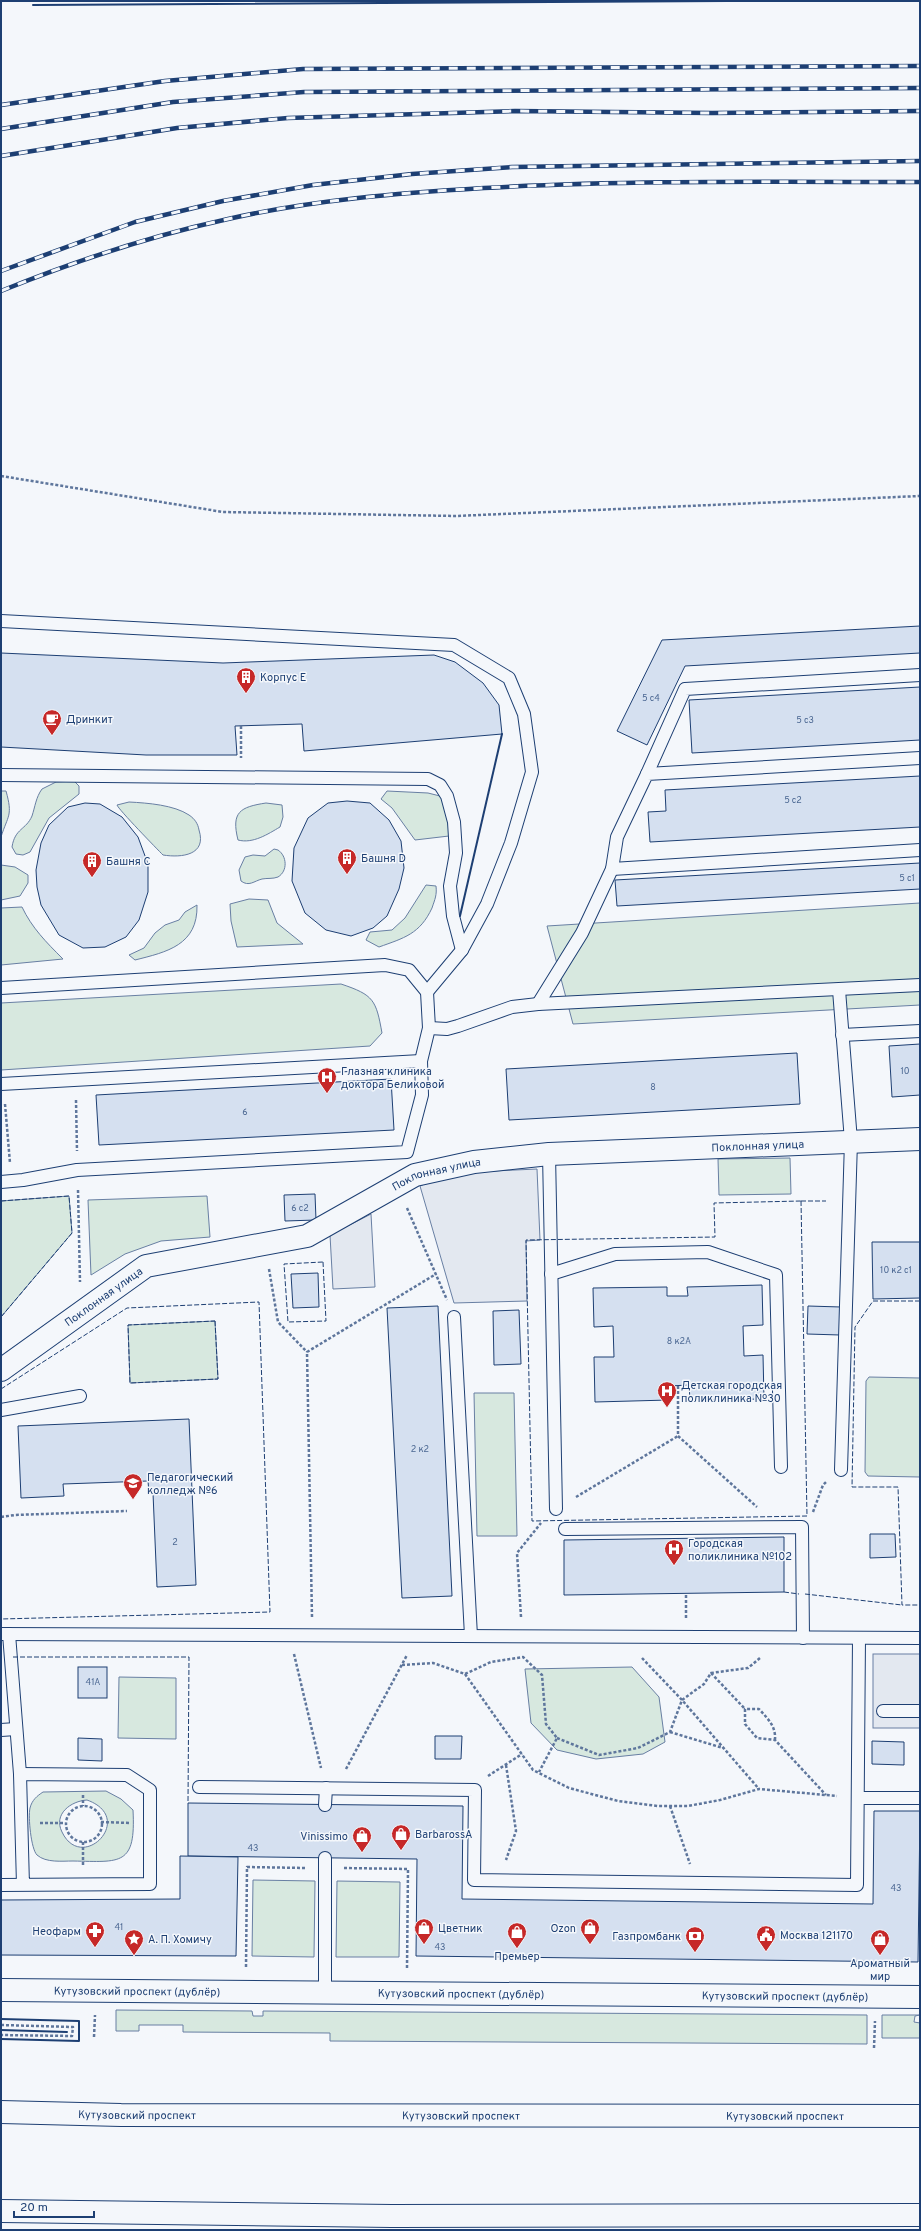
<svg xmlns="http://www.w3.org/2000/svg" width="921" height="2231" font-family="Overpass,sans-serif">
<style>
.green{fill:#d7e8df;stroke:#687fa3;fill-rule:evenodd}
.parking{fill:#e3e8f0;stroke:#687fa3}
.building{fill:#d5e0f0;stroke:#1d3f73}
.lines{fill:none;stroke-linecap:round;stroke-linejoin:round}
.lane-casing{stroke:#1d3f73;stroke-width:14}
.street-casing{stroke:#1d3f73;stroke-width:24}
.primary-casing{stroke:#1d3f73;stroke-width:24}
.path{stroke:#5e769c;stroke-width:2.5;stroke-dasharray:3 2;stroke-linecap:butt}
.lane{stroke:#f4f7fb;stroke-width:12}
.street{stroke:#f4f7fb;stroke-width:22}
.primary{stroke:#f4f7fb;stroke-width:22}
.rail-casing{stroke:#1d3f73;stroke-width:4.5}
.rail{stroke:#f4f7fb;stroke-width:3;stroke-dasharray:9;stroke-linecap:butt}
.fence{stroke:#1d3f73;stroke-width:1;stroke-dasharray:5 2;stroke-linecap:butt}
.wall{stroke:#1d3f73;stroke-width:2}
.labels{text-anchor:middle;stroke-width:3;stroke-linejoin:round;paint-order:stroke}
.number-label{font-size:9px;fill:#4b6792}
.poi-label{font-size:11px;fill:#1d3f73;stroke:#f4f7fb;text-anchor:start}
.street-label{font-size:11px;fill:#1d3f73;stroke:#f4f7fb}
</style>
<rect width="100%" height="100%" fill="#f4f7fb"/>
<!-- green -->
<g class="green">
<path d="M74 781 79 786V794L49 818 30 852 23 855 16 854 12 847C15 828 26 830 32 816 35 807 36 797 42 789L56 782Z"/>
<path d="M1 791H6C13 816 8 815 1 837Z"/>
<polygon points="387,791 428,793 444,797 453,821 449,836 415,840 392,808 381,799"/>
<path d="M129 802C148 803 174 805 189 815 195 819 198 824 199 830 207 855 182 858 163 855 158 850 118 809 117 805Z"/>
<path d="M266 803 282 805 283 817 280 827C268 834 253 844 238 840 231 812 240 807 266 803Z"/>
<path d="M274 849 278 850C287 856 288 871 278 877 273 879 267 878 262 879 254 881 249 887 241 881L239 870 245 857 253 855 265 856Z"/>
<polygon points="1,865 15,867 28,875 28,883 20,896 1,900"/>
<path d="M426 885 436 886C437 895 435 899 432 908 420 934 404 938 379 947L366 940 370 932 392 930 405 918Z"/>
<polygon points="249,899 268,900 277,923 303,944 237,947 231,921 230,904"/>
<polygon points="920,903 920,1005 573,1024 547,926"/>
<path d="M197 905C198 945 167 952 135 960L129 955 144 948 155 933 165 925 179 920 185 912Z"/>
<path d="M22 907C32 928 46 942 63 959L1 965V908Z"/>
<path d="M341 984C374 995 376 1000 382 1033L370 1046 1 1070V1003Z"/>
<polygon points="790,1158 791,1194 719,1195 718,1159"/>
<polygon points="69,1196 72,1233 1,1317 1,1201"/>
<polygon points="207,1196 210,1237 161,1241 125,1254 91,1275 88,1200"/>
<polygon points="215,1321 218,1379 130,1383 128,1325"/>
<polygon points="869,1377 920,1378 920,1477 868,1476 865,1472 866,1381"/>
<polygon points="474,1393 514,1393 517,1536 477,1536"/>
<polygon points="632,1667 659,1697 665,1742 643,1754 596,1759 557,1750 531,1723 525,1669"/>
<polygon points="119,1677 176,1678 176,1739 118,1738"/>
<path d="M106 1791 121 1799 133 1810C136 1866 121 1862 73 1861 62 1861 46 1863 37 1855 31 1849 28 1817 30 1808 32 1800 37 1796 43 1792ZM87 1800C137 1818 82 1874 62 1832 53 1814 71 1801 87 1800Z"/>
<polygon points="253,1880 315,1881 314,1957 252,1956"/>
<polygon points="337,1881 400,1882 399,1957 336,1957"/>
<polygon points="116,2010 252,2011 253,2016 263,2016 263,2011 867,2015 867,2044 330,2041 330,2033 183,2032 183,2025 139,2025 139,2031 116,2031"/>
<polygon points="882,2015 920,2015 915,2016 914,2022 920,2023 920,2038 882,2038"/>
</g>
<!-- parking -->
<g class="parking">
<polygon points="537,1169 540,1240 526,1241 527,1301 454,1303 420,1186 450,1173"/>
<polygon points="371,1214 375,1287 333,1289 330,1235"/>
<rect x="873" y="1654" width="47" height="74"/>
</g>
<!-- building -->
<g class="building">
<polygon points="920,626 920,653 685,666 647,745 617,731 662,640"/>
<polygon points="1,653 223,663 434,655 455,662 483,683 499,705 502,734 304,751 302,724 235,726 237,755 146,755 1,747"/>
<polygon points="920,687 920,740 692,753 689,700"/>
<polygon points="920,776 920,827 650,842 648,812 666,811 665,790"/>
<polygon points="347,801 370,803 389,820 401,841 404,868 399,889 387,916 373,928 351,936 326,930 305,913 292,881 294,848 308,818 328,803"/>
<polygon points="85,803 100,804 122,817 138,837 148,864 148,892 139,920 126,937 105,947 83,948 59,935 41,905 37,887 36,870 41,843 49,825 68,807"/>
<polygon points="920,863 920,889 617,906 615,880"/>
<polygon points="920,1044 920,1095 892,1097 889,1046"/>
<polygon points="797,1053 800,1104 509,1120 506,1069"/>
<polygon points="391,1079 394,1130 99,1145 96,1095"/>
<polygon points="315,1194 316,1220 285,1221 284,1195"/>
<polygon points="872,1242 920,1242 920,1298 873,1299"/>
<polygon points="318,1273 319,1307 293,1308 291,1274"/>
<polygon points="762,1285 763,1325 743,1326 744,1356 763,1355 764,1399 690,1400 689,1385 669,1386 669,1400 595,1402 594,1357 614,1357 613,1326 594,1327 593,1288 667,1287 667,1296 688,1296 687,1287"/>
<polygon points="438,1306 452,1596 402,1598 387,1308"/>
<polygon points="808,1306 841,1307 840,1335 807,1334"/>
<polygon points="519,1310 521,1364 494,1365 493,1311"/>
<polygon points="189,1419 196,1585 157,1587 153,1493 149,1493 148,1481 63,1484 64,1496 21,1498 18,1426"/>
<polygon points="870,1534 895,1534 896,1557 870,1558"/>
<polygon points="784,1537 784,1592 564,1595 564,1540"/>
<rect x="78" y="1667" width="29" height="31"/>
<polygon points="435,1736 462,1736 461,1759 435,1759"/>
<polygon points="78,1738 102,1739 102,1761 78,1760"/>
<polygon points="872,1741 904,1742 904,1765 872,1764"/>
<polygon points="188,1803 463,1806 462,1899 873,1904 874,1811 920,1811 918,1962 416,1956 417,1859 188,1856"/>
<polygon points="180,1856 238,1857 236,1956 1,1955 1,1900 180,1899"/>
</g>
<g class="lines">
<defs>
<g id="lane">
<polyline points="1,621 454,645 509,678 524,714 532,772 511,843 487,904 462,950 427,992"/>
<polyline points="920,758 647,774 617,837 612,869 920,850"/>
<polyline points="647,774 685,689 920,675"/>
<polyline points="1,775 428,779 440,785 447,796 454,822 456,853 450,886 453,916 462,950"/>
<polyline points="1,988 385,965 409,970 427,992 429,1028 421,1061 422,1095 407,1152 77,1170 23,1180 1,1182"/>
<polyline points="839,990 851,1141 841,1470"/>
<polyline points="538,1004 582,933 612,869"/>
<polyline points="429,1028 447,1029 458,1026 512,1007 538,1004 920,985"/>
<polyline points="842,1035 920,1031"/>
<polyline points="1,1084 421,1061"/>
<polyline points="549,1154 556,1509"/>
<polyline points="551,1274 615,1254 708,1252 776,1275 781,1467"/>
<polyline points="454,1317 471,1636"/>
<polyline points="1,1410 80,1396"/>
<polyline points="565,1529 802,1527 803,1638"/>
<polyline points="1,1634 920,1638"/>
<polyline points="9,1634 20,1774"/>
<polyline points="883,1711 920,1711"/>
<polyline points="1,1730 16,1729"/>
<polyline points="199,1787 475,1790 474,1880 857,1885 859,1638"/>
<polyline points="858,1798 920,1798"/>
<polyline points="325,1805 326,1788"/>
<polyline points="1,1885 150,1884 150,1790 127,1775 20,1774 23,1885"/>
<polyline points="325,1992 325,1858"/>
</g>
<g id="street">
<path id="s1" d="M1 1370 146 1266 307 1236 415 1175 474 1162 549 1154 920 1139"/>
<path id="s2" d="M1 1990 920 1997"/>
</g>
<g id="primary">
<path id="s3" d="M1 2112 121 2115 920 2116"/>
<polyline points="1,2211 392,2216 920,2215"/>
</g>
</defs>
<!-- lane casing -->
<use href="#lane" class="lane-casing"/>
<!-- street casing -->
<use href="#street" class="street-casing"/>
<!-- primary casing -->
<use href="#primary" class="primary-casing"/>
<!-- path -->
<g class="path">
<polyline points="1,476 223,512 456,516 920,496"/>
<polyline points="241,726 241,758"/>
<polyline points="76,1100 77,1151"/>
<polyline points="5,1104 10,1163"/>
<polyline points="78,1190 80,1282"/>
<polyline points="407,1208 447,1300"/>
<polyline points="269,1269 278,1322 307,1352"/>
<polyline points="678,1386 678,1436 757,1507"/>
<polyline points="576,1497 678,1436"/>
<polyline points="813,1512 823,1485 826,1482"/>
<polyline points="1,1517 15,1515 127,1511"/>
<polyline points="312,1617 307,1352 436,1274"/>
<polyline points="521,1617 517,1553 541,1523"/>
<polyline points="686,1618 686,1594"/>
<polyline points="294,1654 321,1768"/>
<polyline points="642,1658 682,1700 759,1789"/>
<polyline points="402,1665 433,1663 465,1674 491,1662 523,1657 542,1675 546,1724 557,1738 539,1772"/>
<polyline points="711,1673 745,1709"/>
<polyline points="465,1674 533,1770 569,1788 618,1801 658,1806 688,1806 720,1800 759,1789 837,1796"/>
<polyline points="670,1732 723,1748"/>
<polyline points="557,1738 599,1755 638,1748 670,1732 682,1700 704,1684 711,1673 748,1668 760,1658"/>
<path d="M775 1740C776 1726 768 1719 759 1709H745V1724L757 1738 775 1740 826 1795"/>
<polyline points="506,1765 516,1831 506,1860"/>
<polyline points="346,1769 407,1655"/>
<polyline points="488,1776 522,1754"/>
<polyline points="83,1795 83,1806"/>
<polyline points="670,1806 690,1864"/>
<circle cx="84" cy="1824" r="18"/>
<polyline points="101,1822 131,1823"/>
<polyline points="40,1823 65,1823"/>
<polyline points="83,1842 83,1865"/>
<polyline points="344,1868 408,1869 407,1968"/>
<polyline points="246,1967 247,1867 305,1868"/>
<polyline points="1,2025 73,2027 72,2036 1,2035"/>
<polyline points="94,2037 95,2015"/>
<polyline points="874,2048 875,2021"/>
</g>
<!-- lane -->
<use href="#lane" class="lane"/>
<!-- street -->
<use href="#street" class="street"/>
<!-- primary -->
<use href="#primary" class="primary"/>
<defs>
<g id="rail">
<polyline points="1,105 165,81 303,69 920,66"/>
<polyline points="1,129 173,102 304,92 920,88"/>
<polyline points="1,156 177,128 288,118 515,111 712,113 920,111"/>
<polyline points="1,271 135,222 223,201 313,185 412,174 512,167 920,161"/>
<path d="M1 291C75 261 150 236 228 219 312 200 399 193 484 188 629 180 775 182 920 182"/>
</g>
</defs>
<!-- rail casing -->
<use href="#rail" class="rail-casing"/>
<!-- rail -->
<use href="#rail" class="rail"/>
<!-- fence -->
<g class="fence">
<polyline points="1,1201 69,1196 72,1233 1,1317"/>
<polygon points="801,1201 807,1516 532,1521 526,1240 715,1237 714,1203"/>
<polyline points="801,1201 826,1201"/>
<polygon points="323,1262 326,1321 288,1322 284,1264"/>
<polyline points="920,1301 873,1301 855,1327 852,1487 898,1487 902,1605 920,1605"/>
<polygon points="215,1321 218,1379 130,1383 128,1325"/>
<polyline points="1,1389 127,1308 259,1302 270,1612 1,1619"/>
<polyline points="784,1592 799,1594"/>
<polyline points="805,1594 902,1605"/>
<polyline points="13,1657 189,1657 188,1803"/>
</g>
<!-- wall -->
<g class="wall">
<polyline points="33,5 726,1"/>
<polyline points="460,916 502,734"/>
<polyline points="1,2019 79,2021 79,2041 1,2039"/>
<polyline points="1,2030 67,2032"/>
</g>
</g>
<!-- icons -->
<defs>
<symbol id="building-pin" viewBox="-11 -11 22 30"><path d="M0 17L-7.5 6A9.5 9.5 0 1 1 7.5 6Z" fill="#c62828" stroke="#f4f7fb"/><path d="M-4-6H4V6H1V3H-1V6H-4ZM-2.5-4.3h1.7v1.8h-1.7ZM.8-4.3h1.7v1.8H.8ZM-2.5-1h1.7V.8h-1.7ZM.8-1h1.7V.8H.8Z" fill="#fff"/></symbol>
<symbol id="cafe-pin" viewBox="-11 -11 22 30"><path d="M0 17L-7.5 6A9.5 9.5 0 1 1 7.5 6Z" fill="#c62828" stroke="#f4f7fb"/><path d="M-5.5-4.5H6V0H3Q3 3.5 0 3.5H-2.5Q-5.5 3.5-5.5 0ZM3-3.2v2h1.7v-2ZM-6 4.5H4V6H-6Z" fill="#fff"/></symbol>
<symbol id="hospital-pin" viewBox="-11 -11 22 30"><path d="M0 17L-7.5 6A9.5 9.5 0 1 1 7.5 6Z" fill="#c62828" stroke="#f4f7fb"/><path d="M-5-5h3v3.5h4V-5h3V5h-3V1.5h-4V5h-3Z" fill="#fff"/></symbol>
<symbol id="university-pin" viewBox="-11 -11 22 30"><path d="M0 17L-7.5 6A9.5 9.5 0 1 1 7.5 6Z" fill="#c62828" stroke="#f4f7fb"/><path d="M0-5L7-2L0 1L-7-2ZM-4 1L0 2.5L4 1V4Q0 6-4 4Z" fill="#fff"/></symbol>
<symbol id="shop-pin" viewBox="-11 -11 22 30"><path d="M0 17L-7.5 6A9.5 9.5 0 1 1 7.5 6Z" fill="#c62828" stroke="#f4f7fb"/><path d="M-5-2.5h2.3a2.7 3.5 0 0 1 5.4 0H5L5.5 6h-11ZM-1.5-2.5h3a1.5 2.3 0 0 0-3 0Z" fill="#fff"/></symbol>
<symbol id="pharmacy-pin" viewBox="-11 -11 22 30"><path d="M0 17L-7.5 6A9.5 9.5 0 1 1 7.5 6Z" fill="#c62828" stroke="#f4f7fb"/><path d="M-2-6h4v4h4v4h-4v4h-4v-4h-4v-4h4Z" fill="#fff"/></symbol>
<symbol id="civic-pin" viewBox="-11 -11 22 30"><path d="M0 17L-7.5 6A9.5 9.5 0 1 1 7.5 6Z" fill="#c62828" stroke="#f4f7fb"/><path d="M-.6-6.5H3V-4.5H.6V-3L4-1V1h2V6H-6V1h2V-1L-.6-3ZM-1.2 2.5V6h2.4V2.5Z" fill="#fff"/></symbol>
<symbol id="bank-pin" viewBox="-11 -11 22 30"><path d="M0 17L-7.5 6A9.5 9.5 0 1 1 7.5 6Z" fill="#c62828" stroke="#f4f7fb"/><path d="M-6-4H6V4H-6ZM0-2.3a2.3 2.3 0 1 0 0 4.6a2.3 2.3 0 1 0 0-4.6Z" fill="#fff"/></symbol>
<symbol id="sight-pin" viewBox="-11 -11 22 30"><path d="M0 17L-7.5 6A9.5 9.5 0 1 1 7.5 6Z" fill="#c62828" stroke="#f4f7fb"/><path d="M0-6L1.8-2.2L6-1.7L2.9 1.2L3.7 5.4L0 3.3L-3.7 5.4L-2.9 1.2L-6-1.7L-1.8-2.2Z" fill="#fff"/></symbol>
</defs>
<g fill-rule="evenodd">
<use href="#building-pin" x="235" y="666" width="22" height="30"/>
<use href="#cafe-pin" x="41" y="708" width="22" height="30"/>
<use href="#building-pin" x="336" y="847" width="22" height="30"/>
<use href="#building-pin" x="81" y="850" width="22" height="30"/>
<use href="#hospital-pin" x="316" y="1066" width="22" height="30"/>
<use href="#hospital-pin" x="656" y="1380" width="22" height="30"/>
<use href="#university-pin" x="122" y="1472" width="22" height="30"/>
<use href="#hospital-pin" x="663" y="1538" width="22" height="30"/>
<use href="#shop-pin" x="390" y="1823" width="22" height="30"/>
<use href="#shop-pin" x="351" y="1825" width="22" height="30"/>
<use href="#shop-pin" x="413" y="1917" width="22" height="30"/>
<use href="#shop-pin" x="579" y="1917" width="22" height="30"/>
<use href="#pharmacy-pin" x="84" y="1920" width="22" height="30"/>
<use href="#shop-pin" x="506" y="1921" width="22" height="30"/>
<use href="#civic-pin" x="755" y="1924" width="22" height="30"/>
<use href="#bank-pin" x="684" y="1925" width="22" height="30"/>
<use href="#sight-pin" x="123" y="1928" width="22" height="30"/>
<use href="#shop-pin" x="869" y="1928" width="22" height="30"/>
</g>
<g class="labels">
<!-- number labels -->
<g class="number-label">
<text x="651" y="701">5 с4</text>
<text x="805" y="723">5 с3</text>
<text x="793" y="803">5 с2</text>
<text x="907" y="881">5 с1</text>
<text x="905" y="1074">10</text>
<text x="653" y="1090">8</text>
<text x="245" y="1115">6</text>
<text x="300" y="1211">6 с2</text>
<text x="896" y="1273">10 к2 с1</text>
<text x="679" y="1344">8 к2А</text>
<text x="420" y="1452">2 к2</text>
<text x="175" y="1545">2</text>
<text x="93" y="1685">41А</text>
<text x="253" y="1851">43</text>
<text x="896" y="1891">43</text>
<text x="119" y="1930">41</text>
<text x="440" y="1950">43</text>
</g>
<!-- poi labels -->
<g class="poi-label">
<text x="260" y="681">Корпус E</text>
<text x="66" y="723">Дринкит</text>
<text x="361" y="862">Башня D</text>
<text x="106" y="865">Башня C</text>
<text x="341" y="1075">Глазная клиника<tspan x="341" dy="13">доктора Беликовой</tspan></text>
<text x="681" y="1389">Детская городская<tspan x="681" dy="13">поликлиника №30</tspan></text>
<text x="147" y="1481">Педагогический<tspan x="147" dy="13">колледж №6</tspan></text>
<text x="688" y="1547">Городская<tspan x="688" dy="13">поликлиника №102</tspan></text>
<text x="415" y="1838">BarbarossA</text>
<text x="348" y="1840" text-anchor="end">Vinissimo</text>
<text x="438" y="1932">Цветник</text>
<text x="576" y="1932" text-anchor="end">Ozon</text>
<text x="81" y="1935" text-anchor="end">Неофарм</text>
<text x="780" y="1939">Москва 121170</text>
<text x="681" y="1940" text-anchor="end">Газпромбанк</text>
<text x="148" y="1943">А. П. Хомичу</text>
<text x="517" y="1960" text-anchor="middle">Премьер</text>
<text x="880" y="1967" text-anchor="middle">Ароматный<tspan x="880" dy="13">мир</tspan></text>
</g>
<!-- street labels -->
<g class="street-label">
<text dy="4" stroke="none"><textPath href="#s1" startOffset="811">Поклонная улица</textPath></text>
<text dy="4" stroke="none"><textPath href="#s1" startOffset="487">Поклонная улица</textPath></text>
<text dy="4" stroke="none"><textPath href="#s1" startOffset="126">Поклонная улица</textPath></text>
<text dy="4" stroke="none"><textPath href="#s2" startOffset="136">Кутузовский проспект (дублёр)</textPath></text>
<text dy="4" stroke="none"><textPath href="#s2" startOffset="460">Кутузовский проспект (дублёр)</textPath></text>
<text dy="4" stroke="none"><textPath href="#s2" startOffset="784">Кутузовский проспект (дублёр)</textPath></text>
<text dy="4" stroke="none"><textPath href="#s3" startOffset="136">Кутузовский проспект</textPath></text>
<text dy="4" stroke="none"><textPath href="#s3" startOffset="460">Кутузовский проспект</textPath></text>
<text dy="4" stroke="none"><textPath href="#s3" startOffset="784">Кутузовский проспект</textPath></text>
</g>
</g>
<!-- border -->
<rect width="921" height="2231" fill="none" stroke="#1d3f73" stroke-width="4"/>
<!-- scale -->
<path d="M14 2211v6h80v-6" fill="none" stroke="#1d3f73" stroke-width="2"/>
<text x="20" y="2211" font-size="12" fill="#1d3f73" stroke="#f4f7fb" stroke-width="3" paint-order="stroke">20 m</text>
</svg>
